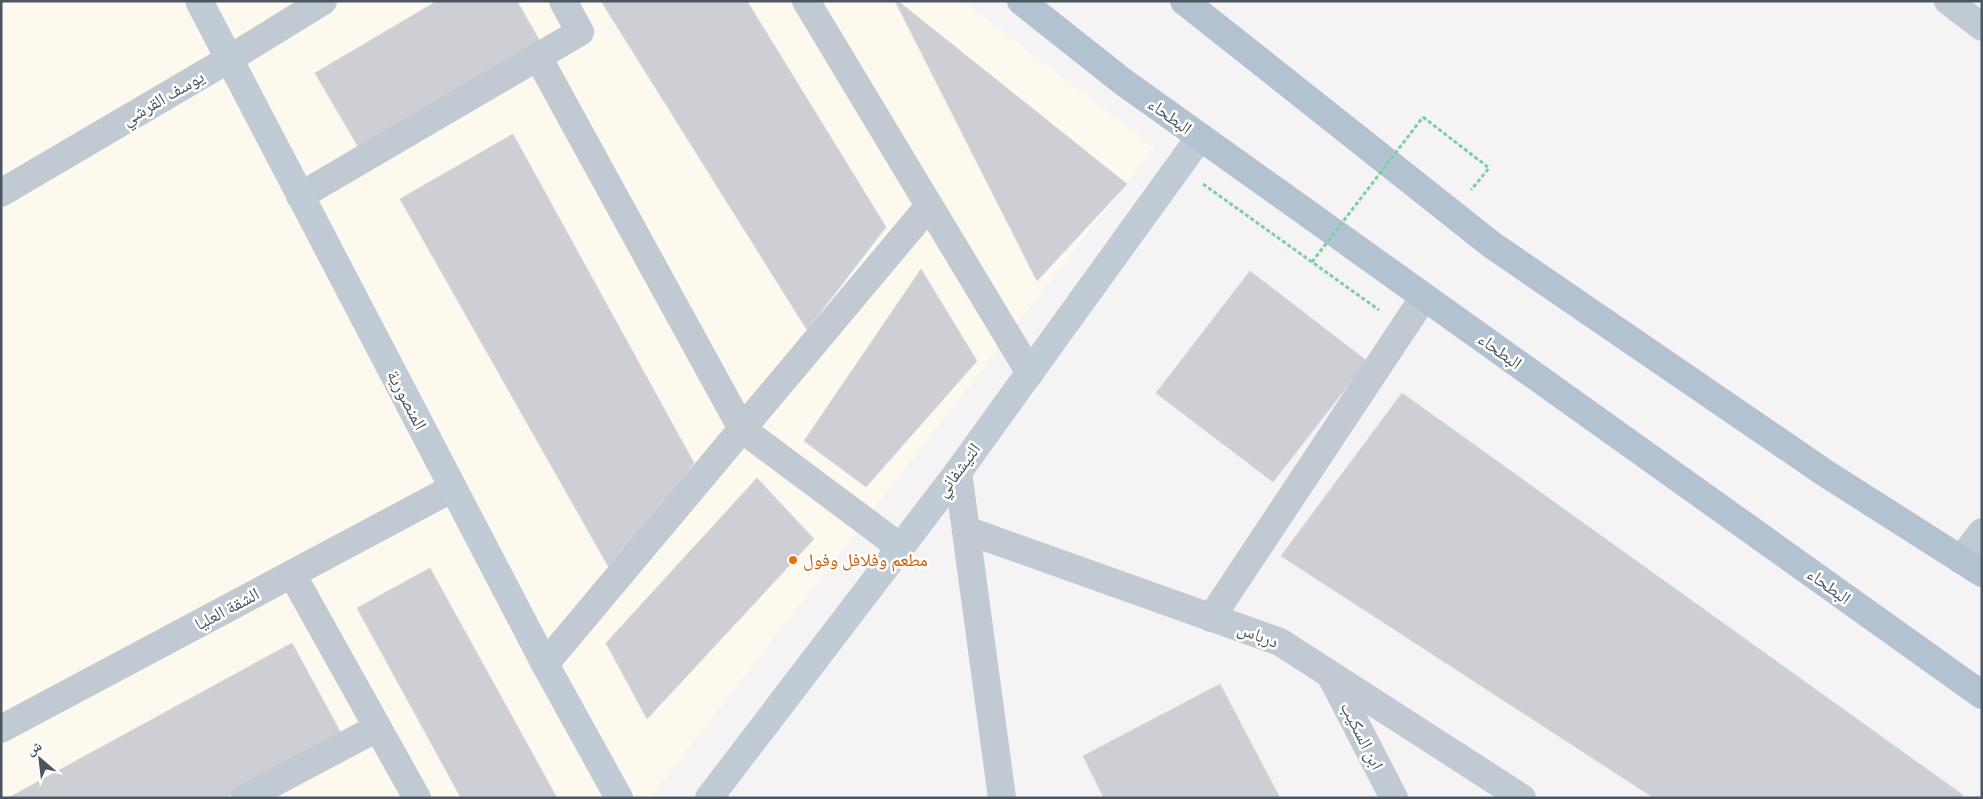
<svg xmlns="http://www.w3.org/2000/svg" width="1983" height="799" font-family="Signika,'Noto Naskh Arabic',sans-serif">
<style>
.commercial{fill:#fdf9ef}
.building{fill:#cdcfd5;stroke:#d7d9de}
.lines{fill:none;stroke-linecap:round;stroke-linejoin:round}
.path{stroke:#7ad0a6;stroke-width:3;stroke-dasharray:4 2.5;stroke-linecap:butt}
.street{stroke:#c1cad2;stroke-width:28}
.secondary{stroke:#c1cbd6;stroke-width:28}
.primary{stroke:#b3c2d1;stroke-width:28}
.path-bridge{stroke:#7ad0a6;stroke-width:3;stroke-dasharray:4 2.5;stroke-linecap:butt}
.food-dot{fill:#e8710a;stroke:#fff;stroke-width:2}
.labels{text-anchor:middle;stroke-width:5;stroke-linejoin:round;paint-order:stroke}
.street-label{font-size:18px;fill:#4a5661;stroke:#fff}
.food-label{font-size:18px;fill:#c56008;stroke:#fff;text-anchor:start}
</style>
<rect width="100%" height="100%" fill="#f5f3f3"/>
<!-- commercial -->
<polygon class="commercial" points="1,1 963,1 1154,147 650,798 1,798"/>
<!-- building -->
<g class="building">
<polygon points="437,1 517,1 541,43 360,150 315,73"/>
<polygon points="601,1 747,1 886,227 807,330"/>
<polygon points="895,1 898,1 1127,184 1037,281"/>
<polygon points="513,134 694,463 612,573 400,199"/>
<polygon points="921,269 977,361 866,487 804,441"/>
<polygon points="1250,271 1367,361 1273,482 1156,393"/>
<polygon points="1402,393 1963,795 1960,798 1654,798 1281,556"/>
<polygon points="757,478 814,539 647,719 606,643"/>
<polygon points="430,568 557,798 461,798 357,608"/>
<polygon points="292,643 342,735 226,798 8,798"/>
<polygon points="1220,684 1280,798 1104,798 1083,756"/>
</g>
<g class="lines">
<!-- path -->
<g class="path">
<polyline points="1423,117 1489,168 1471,190"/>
<polyline points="1203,184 1379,310"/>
</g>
<!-- street -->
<g class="street">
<polyline points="806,1 1030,373"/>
<polyline points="1948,1 1982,27"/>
<polyline points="538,57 742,429 900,547"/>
<polyline points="1,193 229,59 323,1"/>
<polyline points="300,196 580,32 563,1"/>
<polyline points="958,472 1002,798"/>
<polyline points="966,530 1280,642 1522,798"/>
<polyline points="1961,560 1982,532"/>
<polyline points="292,574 417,798"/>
<polyline points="1211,618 1424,297"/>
<polyline points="545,664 929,206"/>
<polyline points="1331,676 1394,798"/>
<polyline points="1,729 453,488"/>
<polyline points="245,798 377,728"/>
</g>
<!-- secondary -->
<g class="secondary">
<polyline points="199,1 545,664 619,798"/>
<polyline points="709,798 958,472 1200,137"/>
</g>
<!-- primary -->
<g class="primary">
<polyline points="1021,1 1122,81 1982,695"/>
<polyline points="1184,1 1492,245 1825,473 1982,573"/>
</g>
<!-- path-bridge -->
<polyline class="path-bridge" points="1312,262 1423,117"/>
</g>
<!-- markers -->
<circle class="food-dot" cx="793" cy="560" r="5"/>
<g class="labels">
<!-- street labels -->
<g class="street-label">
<text transform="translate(163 98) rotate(-30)" y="6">يوسف القرشي</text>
<text transform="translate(1170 116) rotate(36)" y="6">البطحاء</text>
<text transform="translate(1500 351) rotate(36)" y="6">البطحاء</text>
<text transform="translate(407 400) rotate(62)" y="6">المنصورية</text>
<text transform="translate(958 470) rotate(-53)" y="6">التيشفاني</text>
<text transform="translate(1829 586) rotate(36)" y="6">البطحاء</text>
<text transform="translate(227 609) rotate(-28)" y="6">الشقة العليا</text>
<text transform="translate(1258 635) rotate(21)" y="6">درباس</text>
<text transform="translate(1362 736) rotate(63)" y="6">ابن السكيب</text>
</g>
<!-- food labels -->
<g class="food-label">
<text x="803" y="566">مطعم وفلافل وفول</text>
</g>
</g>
<!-- border -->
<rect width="1983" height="799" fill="none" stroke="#4a5661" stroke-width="5"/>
<!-- north arrow -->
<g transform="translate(40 759) rotate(332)" stroke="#ffffff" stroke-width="4" paint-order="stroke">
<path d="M0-4L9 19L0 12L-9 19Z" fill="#4a5661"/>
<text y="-8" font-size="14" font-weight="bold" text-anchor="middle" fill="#4a5661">ش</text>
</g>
</svg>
